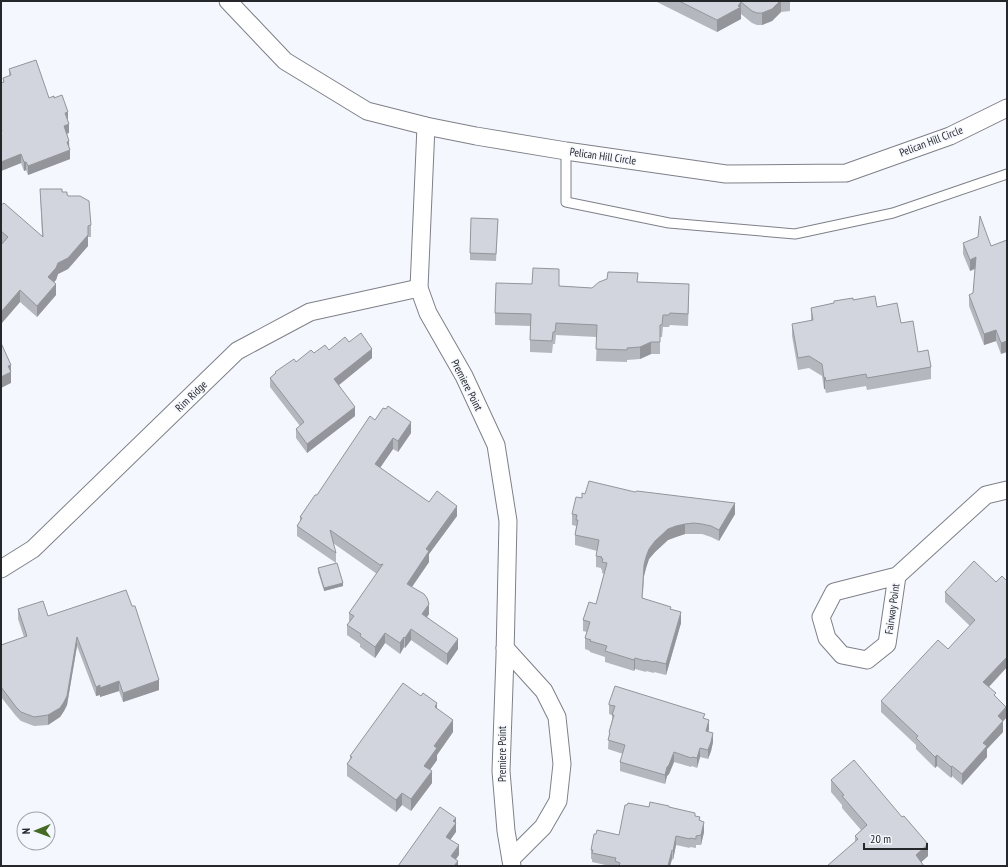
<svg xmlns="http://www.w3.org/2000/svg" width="1008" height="867" font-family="'PT Sans Narrow',sans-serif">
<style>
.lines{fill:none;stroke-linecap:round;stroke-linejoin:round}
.service-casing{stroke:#7e8088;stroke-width:11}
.minor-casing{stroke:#7e8088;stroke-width:19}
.service{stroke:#fff;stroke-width:9}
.minor{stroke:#fff;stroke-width:17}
.wall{fill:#b5b7be}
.shaded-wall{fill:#93959b}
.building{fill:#d2d5dd;stroke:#93959b}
.labels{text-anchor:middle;stroke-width:3;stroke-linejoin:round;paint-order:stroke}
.street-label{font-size:11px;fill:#26272a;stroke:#f4f7fe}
</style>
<rect width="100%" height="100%" fill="#f4f7fe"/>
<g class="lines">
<defs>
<polyline id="service" points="566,151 566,202 669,223 795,234 893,213 1007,174"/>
<g id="minor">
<polyline points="228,1 285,61 367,111 426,126 476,136 566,151 726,174 846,173 950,136 1007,108"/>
<polyline points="426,126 419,288 428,313 464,376 496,445 508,521 505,656 501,771 506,831 512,866"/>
<polyline points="1,569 33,549 237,351 310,312 419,288"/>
<polyline points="897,576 887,644 867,660 842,655 827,638 821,617 834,592 897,576 986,495 1007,490"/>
<polyline points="505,648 544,691 557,717 562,764 558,801 543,827 511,859"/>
</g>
</defs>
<!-- service casing -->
<use href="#service" class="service-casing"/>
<!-- minor casing -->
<use href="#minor" class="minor-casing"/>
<!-- service -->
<use href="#service" class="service"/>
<!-- minor -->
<use href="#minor" class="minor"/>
</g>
<!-- wall -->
<g class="wall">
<polygon points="655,1 790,1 790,11 781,12 772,21 762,25 757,25 752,23 741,14 741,19 717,32"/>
<polygon points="9,69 49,98 54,98 68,120 69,133 67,133 69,141 70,159 28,175 26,170 24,171 21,163 1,171 1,83 3,82 3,78 9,76"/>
<polygon points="40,189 62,192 68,196 91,225 91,237 88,237 88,246 68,269 58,274 56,280 54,282 56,295 37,317 20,302 1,324 1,245 2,244 1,242 1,205 42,236"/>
<polygon points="498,219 496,261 470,260 470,253"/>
<polygon points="1007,240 1001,354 996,341 984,345 969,306 969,295 973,293 975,269 970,271 963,254 963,243 991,246"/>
<polygon points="638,282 689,296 688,326 670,325 669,327 663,327 662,337 660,337 660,354 651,354 640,359 627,360 627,362 596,361 597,337 556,335 555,344 553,344 552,353 530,352 530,326 495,325 495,313 559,286 592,288"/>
<polygon points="853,300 877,307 901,323 918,352 931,367 931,379 867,390 866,386 826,393 825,389 824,389 822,376 809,368 798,370 792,336 792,324 811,321 811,308 834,303 834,301"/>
<polygon points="349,342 372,358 339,385 355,416 307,453 296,438 296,429 300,426 270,387 270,378 275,373 275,372 314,353 329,350"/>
<polygon points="375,420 411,433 398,452 393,449 380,468 429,502 457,516 429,554 429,562 412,587 429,614 427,617 458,649 447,665 411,640 405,648 404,647 400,654 385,643 375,658 360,647 360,644 347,635 347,625 349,623 349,613 377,574 333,543 336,553 336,563 343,586 324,591 318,572 318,568 336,563 297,536 297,526 300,522 300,517"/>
<polygon points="635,492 735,514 719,541 711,537 702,534 685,534 676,537 668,540 655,552 649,559 646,568 644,576 642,598 671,609 681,623 666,675 654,672 654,673 646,671 646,672 635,669 634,671 605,662 605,657 590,652 590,651 585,649 585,638 587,632 583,631 583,620 596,604 604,574 602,573 602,570 601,569 601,568 596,567 596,556 597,551 575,545 575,535 576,526 572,525 572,514 582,498 585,494"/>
<polygon points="1007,581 1007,667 989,687 996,697 1006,718 1003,721 1003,732 987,749 987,757 962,785 952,776 951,778 937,766 935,768 916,749 916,745 881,712 881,701 948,649 970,626 945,602 945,592 996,582"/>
<polygon points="18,609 48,616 159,690 123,702 119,691 100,697 100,695 96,696 77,646 67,705 64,711 60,717 48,725 34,726 21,721 16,716 1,697 1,645 24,637 18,619"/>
<polygon points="609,703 705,718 709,729 708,731 713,742 711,751 708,759 700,757 697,768 692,766 691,767 674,762 669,774 667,776 665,784 620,771 620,762 623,754 608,749 609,732 612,720 612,715 609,714"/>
<polygon points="437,709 453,732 437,755 437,760 430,770 432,783 411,811 402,805 396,812 347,776 347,764 350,759 350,756"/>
<polygon points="831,780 928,856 921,862 855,842 855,836 861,830 842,808 842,805 831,792"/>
<polygon points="669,807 695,816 700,820 704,832 701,845 696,845 696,848 690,847 690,848 676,845 673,860 672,859 670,866 610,866 592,862 592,859 591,859 591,850 619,835"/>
</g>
<!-- shaded-wall -->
<g class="shaded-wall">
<polygon points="780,1 781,1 781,12 772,21 762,25 762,13"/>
<polygon points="741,2 741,19 717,32 717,20 738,6"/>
<polygon points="68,112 68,121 65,113"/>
<polygon points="69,124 69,133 64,135 64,126"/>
<polygon points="69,141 69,150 67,142"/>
<polygon points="70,150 70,159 28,175 28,166"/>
<polygon points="21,154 21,163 1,171 1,162"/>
<polygon points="24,162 26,162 26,170 24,171"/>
<polygon points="88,235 88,246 68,269 58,274 56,280 48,288 48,277 58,263"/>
<polygon points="976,257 976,268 970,271 970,260"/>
<polygon points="56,284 56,295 37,317 37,306"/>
<polygon points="20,290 20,302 1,324 1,312"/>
<polygon points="996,330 996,341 984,345 984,334"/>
<polygon points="1007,341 1007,352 1001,354 1001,343"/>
<polygon points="651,342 651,354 640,359 640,347"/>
<polygon points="372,349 372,358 334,389 334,379"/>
<polygon points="11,365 11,383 1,388 1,377 8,366"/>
<polygon points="825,377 825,389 824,389 824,378"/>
<polygon points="355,407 355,416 307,453 307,444"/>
<polygon points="411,422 411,433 398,452 398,441"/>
<polygon points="393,438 393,449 375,475 375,464"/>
<polygon points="735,503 735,514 719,541 719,530"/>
<polygon points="457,506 457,516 429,554 429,562 407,594 407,584 426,549"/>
<polygon points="685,524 685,534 676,537 668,540 655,552 649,559 646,568 644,576 642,609 644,565 646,557 649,549 655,541 668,529 676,526"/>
<polygon points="343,583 343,586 324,591 324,588"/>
<polygon points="429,604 429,614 422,624 422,614"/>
<polygon points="681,612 681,623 666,675 666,664"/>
<polygon points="411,629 411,640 405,648 405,638"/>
<polygon points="385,633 385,643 375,658 375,647"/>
<polygon points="77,637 77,646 67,705 64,711 60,717 48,725 48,715"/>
<polygon points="404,637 404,647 400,654 400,643"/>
<polygon points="458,639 458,649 447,665 447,654"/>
<polygon points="1007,657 1007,667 983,693 983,682"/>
<polygon points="635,658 635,669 634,671 634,660"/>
<polygon points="159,680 159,690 123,702 123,693"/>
<polygon points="119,681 119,691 100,697 100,688"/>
<polygon points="100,685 100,695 96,696 96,687"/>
<polygon points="437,703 437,715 435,707"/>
<polygon points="1006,707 1006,718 998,727 998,716"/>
<polygon points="453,720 453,732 437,755 437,760 424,778 424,766 434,746"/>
<polygon points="709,720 709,729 706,740 706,731"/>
<polygon points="1003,721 1003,732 987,749 987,757 962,785 962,774 983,743"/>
<polygon points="713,733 713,742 711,751 708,759 708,750"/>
<polygon points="700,748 700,757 697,768 697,758"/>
<polygon points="674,752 674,762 669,774 667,776 665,784 665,775 667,767"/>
<polygon points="937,755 937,766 935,768 935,757"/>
<polygon points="952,766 952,776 951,778 951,767"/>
<polygon points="432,771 432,783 411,811 411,799"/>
<polygon points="402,793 402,805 396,812 396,800"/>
<polygon points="456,818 456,832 446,846 446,837 453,821"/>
<polygon points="704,822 704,832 701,845 701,835"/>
<polygon points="676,836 676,845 673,860 673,851"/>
<polygon points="928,844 928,856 917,866 916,855"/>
<polygon points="459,845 459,855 451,866 451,856"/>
<polygon points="672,850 672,859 670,866 668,866"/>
<polygon points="458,861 458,866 454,866"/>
</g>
<!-- building -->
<g class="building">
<polygon points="679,1 780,1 772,9 762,13 757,13 752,11 741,2 738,6 741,7 717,20"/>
<polygon points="36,60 49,98 54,96 54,98 62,95 68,112 65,113 69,124 64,126 69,141 67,142 70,150 28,166 26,162 24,162 21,154 1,162 1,132 2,131 1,128 1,83 4,82 3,78 11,75 9,69"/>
<polygon points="40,189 62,189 62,192 67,192 67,195 68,195 68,196 80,196 89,201 91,225 88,226 88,235 68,258 58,263 56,268 48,277 56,284 37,306 20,290 1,312 1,245 8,237 1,231 1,205 4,203 43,237"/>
<polygon points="980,216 991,246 1007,240 1007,341 1001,343 996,330 984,334 969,295 973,293 976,257 970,260 963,243 978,237"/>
<polygon points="471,218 498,219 496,254 470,253"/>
<polygon points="533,268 559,269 559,286 592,288 599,282 607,279 608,272 638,273 637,282 689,284 688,314 670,313 669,315 663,315 662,325 660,325 660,342 651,342 640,347 627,348 627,350 596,349 597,325 556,323 555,332 553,332 552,341 530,340 531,314 495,313 496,283 532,284"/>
<polygon points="875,296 877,307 897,303 901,323 913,321 918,352 928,350 931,367 867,378 866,374 826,381 825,377 824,378 822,364 809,356 798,358 792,324 813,320 811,308 834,303 834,301 853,298 853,300"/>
<polygon points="361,333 372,349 334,379 355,407 307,444 296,429 304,422 270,378 276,373 275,372 294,359 296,362 311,350 314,353 325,345 329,350 345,337 349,342"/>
<polygon points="1,343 11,365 8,366 11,372 1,377"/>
<polygon points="388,406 411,422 398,441 393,438 375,464 429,502 437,491 457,506 426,549 429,551 407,584 424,594 427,598 429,604 422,614 458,639 447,654 411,629 405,638 404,637 400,643 385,633 375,647 360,636 361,634 347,625 354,616 349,613 383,564 380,565 330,530 336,553 297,526 302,518 300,517 315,495 317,495 370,416 375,420 383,408 386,409"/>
<polygon points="589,481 635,492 637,491 735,503 719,530 711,526 702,524 694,523 685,524 676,526 668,529 655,541 649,549 646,557 644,565 642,598 671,607 670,609 681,612 666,664 654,661 654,662 646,660 646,661 635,658 634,660 605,651 607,646 590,641 591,640 585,638 590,622 583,620 589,602 596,604 607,563 602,562 603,559 601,558 602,557 596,556 599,540 575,535 578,520 576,520 577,515 572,514 576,497 582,498 582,493 585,494"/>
<polygon points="974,561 996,582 1002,576 1007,581 1007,657 983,682 996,693 994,695 1006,707 998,716 1003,721 983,743 987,746 962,774 952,766 951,767 937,755 935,757 916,738 918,736 881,701 938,640 948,649 975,620 945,592"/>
<polygon points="337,563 343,583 324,588 318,568"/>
<polygon points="126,590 132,606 135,606 159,680 123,693 119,681 100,688 100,685 96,687 77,637 67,696 64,702 60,708 48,715 34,717 21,712 16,707 1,687 1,645 27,636 18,609 43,601 48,616"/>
<polygon points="403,683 421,696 423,693 437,703 435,707 453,720 434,746 437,748 424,766 432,771 411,799 402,793 396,800 347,764 352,757 350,756"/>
<polygon points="615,686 705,714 703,718 709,720 706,731 713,733 711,742 708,750 700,748 697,758 692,757 691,758 674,752 669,765 667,767 665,775 620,762 625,745 608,740 610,733 609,732 614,715 612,715 615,706 609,705 609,703"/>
<polygon points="854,760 902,817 904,816 928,844 916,855 924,866 827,866 858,839 855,836 867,825 842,796 844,795 831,780"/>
<polygon points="650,802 669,806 669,807 695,813 695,816 700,817 699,820 704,822 701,835 696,836 696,839 690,838 690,839 676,836 673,851 672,850 668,866 619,866 620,863 615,861 616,858 592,853 593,850 591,850 594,834 596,834 597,830 619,835 625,805 627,805 628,803 649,807"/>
<polygon points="440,807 456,818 453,821 456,823 446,837 459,845 451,856 458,861 454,866 398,866"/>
</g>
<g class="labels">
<!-- street labels -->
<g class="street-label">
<text transform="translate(931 141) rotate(-21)" y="4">Pelican Hill Circle</text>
<text transform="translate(603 156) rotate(8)" y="4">Pelican Hill Circle</text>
<text transform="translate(467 385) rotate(63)" y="4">Premiere Point</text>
<text transform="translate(191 396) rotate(-44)" y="4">Rim Ridge</text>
<text transform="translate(892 609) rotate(-82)" y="4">Fairway Point</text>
<text transform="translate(502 754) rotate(-90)" y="4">Premiere Point</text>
</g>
</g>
<!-- border -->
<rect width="1008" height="867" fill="none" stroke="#26272a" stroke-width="4"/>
<!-- north arrow -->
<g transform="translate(36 831) rotate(269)"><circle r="19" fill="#f4f7fe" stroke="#a2a4a9"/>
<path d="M0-3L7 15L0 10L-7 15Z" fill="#456a23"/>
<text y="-6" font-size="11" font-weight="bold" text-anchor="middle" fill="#26272a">N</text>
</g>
<!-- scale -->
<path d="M864 843v6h63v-6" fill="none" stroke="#26272a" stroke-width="2"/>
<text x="870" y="843" font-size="12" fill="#26272a" stroke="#f4f7fe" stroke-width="3" paint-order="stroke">20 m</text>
</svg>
